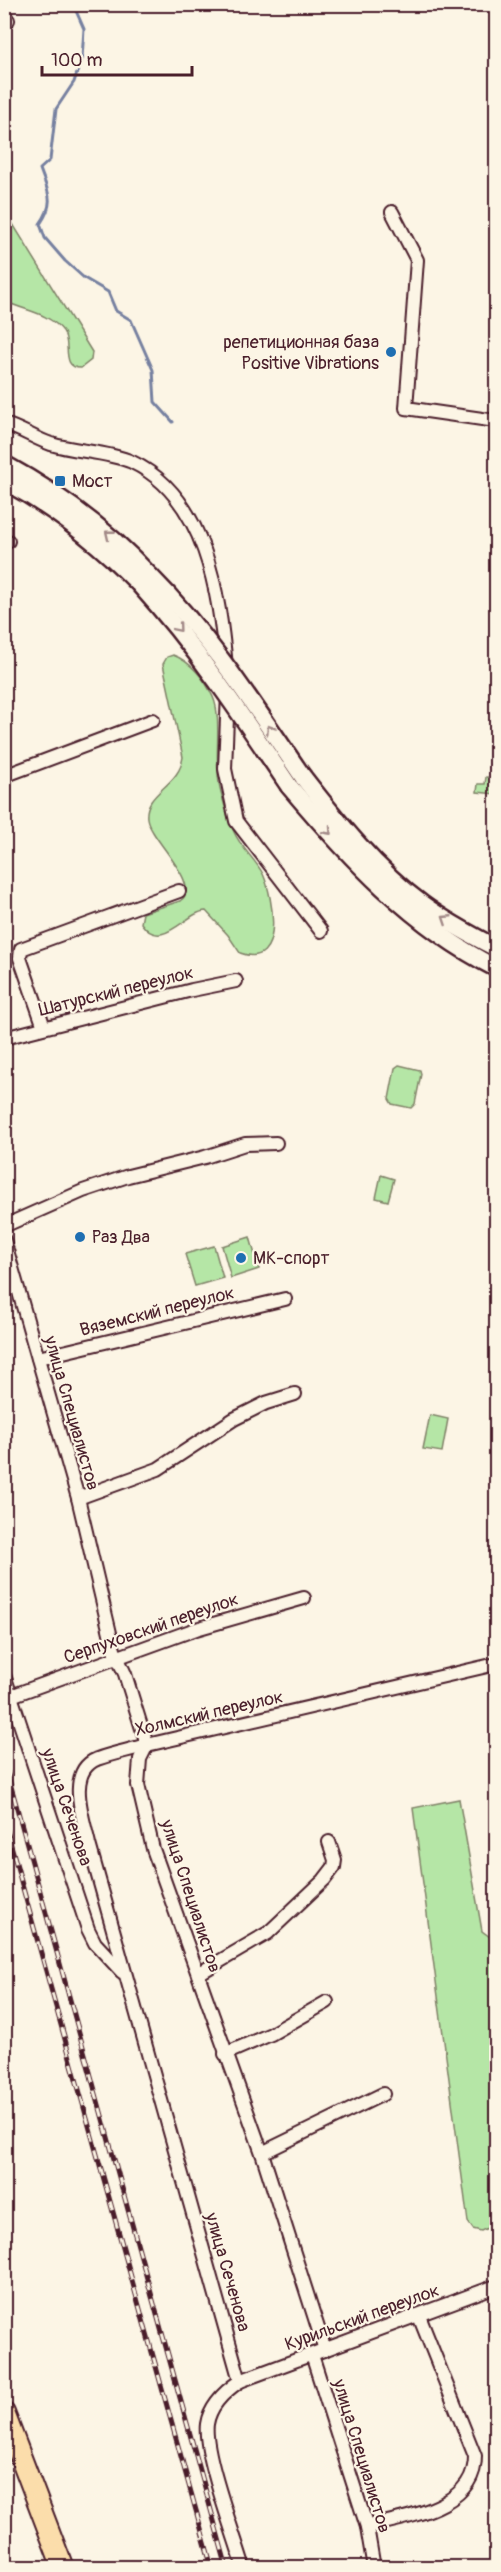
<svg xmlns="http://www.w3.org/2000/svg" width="501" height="2572" font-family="Pangolin,sans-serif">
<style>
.green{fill:#b5e6a6;stroke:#808268;stroke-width:1.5}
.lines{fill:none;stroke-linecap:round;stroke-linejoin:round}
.stream{stroke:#7680a0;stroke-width:3}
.minor-casing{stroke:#4a1f2b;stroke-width:16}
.secondary-casing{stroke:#4a1f2b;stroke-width:21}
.trunk-casing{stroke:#4a1f2b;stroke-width:24}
.minor{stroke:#fcf5e5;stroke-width:12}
.secondary{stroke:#fcf5e5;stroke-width:16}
.trunk{stroke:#fbddab;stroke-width:20}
.rail-casing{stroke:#4a1f2b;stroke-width:5}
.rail{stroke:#fcf5e5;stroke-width:3;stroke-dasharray:9;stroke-linecap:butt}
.secondary-bridge-casing{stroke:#4a1f2b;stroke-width:21;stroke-linecap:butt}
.secondary-bridge{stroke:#fcf5e5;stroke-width:16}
.oneway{stroke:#a38a88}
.poi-dot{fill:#1f6fb2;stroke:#fcf5e5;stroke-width:2}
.labels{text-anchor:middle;stroke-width:4.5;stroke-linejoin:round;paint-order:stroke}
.poi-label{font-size:18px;fill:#4a1f2b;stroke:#fcf5e5;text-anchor:start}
.street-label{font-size:18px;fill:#4a1f2b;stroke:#fcf5e5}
</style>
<rect width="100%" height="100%" fill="#fcf5e5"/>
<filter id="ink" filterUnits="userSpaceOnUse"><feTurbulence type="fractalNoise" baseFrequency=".0167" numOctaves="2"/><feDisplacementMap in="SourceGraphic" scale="12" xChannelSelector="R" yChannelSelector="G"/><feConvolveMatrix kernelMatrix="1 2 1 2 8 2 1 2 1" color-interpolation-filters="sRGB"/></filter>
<g filter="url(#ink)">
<!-- green -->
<g class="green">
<path d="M5 202 11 221 92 352 91 360 81 368C60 368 72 343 63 331 48 312 24 311 5 301Z"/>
<path d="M173 655C190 661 205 679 213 697 223 719 213 762 220 788 224 803 227 818 234 832 241 848 255 859 263 874 273 896 286 970 240 953L228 935 206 911C186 911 162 954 141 923L143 913 180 901C204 885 150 840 147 818 144 792 180 786 183 757L163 664 167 657Z"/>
<polygon points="486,777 496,778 496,794 477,792 478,784 485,784"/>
<polygon points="399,1065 420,1070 421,1074 415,1104 411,1108 392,1104 389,1099 395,1068"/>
<polygon points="381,1175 394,1179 388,1201 376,1198"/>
<polygon points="250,1237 259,1269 231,1278 222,1246"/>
<polygon points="214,1246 223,1278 195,1286 185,1254"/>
<polygon points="430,1415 448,1419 442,1452 423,1449"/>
<polygon points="459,1799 482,1931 490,1937 496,1946 496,2224 481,2231 473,2229 468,2222 413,1808"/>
</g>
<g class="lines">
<!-- stream -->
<path class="stream" d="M73 4 84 29 82 58 74 82 56 109 50 160 40 169C48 192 56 202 40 224L45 238 65 261 84 278 108 292 116 311 131 320 153 370 155 402 173 422"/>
<defs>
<g id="minor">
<polyline points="4,22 8,20"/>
<polyline points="392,212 417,260 406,408 496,421"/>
<path d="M4 424C20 428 35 439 51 444 77 452 106 451 132 462 206 497 219 594 226 666"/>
<polyline points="4,544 8,541"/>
<polyline points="228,692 225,769 236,821 321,931"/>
<polyline points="4,776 153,720"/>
<polyline points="44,1027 20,958 21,949 179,891"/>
<polyline points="4,1038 192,990 236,981"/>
<polyline points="4,1226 83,1191 128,1176 205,1157 245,1144 276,1143"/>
<polyline points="4,1240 78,1498 114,1650 125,1674 147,1745 140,1759 138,1785 153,1849 262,2153 325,2350"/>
<polyline points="38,1358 285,1299"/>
<polyline points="78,1498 158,1469 234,1419 266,1403 295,1394"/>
<polyline points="4,1675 88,1929 95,1943 122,1972"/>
<polyline points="11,1696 196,1629 304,1598"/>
<polyline points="198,1974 268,1933 324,1880 334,1867 335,1860 329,1842"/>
<polyline points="225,2054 271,2034 327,2002"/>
<polyline points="262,2153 383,2094"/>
<polyline points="312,2355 367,2527 374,2568"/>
<polyline points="240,2381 496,2286"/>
<path d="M367 2527C405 2517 476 2508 475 2456L419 2316"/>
<path d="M244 2568C235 2537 203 2452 207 2424 210 2405 225 2391 240 2381L89 1844C84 1820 65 1772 97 1759 113 1753 131 1750 147 1745L496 1664"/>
</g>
<g id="secondary">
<path d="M4 464C59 494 108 530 150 576"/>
<path d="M4 481C55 508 99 543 139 584"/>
<path d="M303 777C338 822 376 870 422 904 445 921 471 935 496 948"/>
<path d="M289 786C349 857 412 926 496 968"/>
</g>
<polyline id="trunk" points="4,2413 63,2568"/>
</defs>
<!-- minor casing -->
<use href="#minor" class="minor-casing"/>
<!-- secondary casing -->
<use href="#secondary" class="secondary-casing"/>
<!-- trunk casing -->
<use href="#trunk" class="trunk-casing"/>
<!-- minor -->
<use href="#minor" class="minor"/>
<!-- secondary -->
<use href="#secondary" class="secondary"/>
<!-- trunk -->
<use href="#trunk" class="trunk"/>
<defs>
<g id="rail">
<polyline points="4,1761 227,2568"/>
<polyline points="4,1820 212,2568"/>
</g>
</defs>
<!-- rail casing -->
<use href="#rail" class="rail-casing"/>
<!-- rail -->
<use href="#rail" class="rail"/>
<defs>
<g id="secondary-bridge">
<path d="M150 576C210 636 255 707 303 777"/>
<path d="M139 584C196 647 242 716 289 786"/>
</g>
</defs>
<!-- secondary-bridge casing -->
<use href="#secondary-bridge" class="secondary-bridge-casing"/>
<!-- secondary-bridge -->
<use href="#secondary-bridge" class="secondary-bridge"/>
</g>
<!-- one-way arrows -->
<defs><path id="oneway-chevron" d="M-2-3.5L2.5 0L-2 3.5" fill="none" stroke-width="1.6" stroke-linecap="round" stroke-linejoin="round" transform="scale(1.5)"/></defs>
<g class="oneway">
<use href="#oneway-chevron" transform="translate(109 534) rotate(-141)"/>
<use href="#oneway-chevron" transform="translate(178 628) rotate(50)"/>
<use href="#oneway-chevron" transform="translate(270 729) rotate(-124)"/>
<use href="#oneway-chevron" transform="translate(328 831) rotate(48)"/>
<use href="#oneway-chevron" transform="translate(446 919) rotate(-147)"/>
</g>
</g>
<!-- markers -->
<g class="poi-dot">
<circle cx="391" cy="352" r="6"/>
<rect x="54" y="475" width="12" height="12" rx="3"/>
<circle cx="80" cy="1237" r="6"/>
<circle cx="241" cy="1258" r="6"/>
</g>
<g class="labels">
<!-- poi labels -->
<g class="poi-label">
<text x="379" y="348" text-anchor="end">репетиционная база<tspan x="379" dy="21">Positive Vibrations</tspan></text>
<text x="72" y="487">Мост</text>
<text x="92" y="1243">Раз Два</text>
<text x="253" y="1264">МК-спорт</text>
</g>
<!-- street labels -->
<g class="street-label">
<text transform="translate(116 991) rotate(-14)" y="6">Шатурский переулок</text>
<text transform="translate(157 1311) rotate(-14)" y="6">Вяземский переулок</text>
<text transform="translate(72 1413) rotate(74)" y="6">улица Специалистов</text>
<text transform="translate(151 1628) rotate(-19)" y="6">Серпуховский переулок</text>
<text transform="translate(209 1713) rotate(-13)" y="6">Холмский переулок</text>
<text transform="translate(67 1807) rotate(71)" y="6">улица Сеченова</text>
<text transform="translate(191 1896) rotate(72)" y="6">улица Специалистов</text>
<text transform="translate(228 2272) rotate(74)" y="6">улица Сеченова</text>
<text transform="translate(362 2317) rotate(-20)" y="6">Курильский переулок</text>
<text transform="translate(362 2456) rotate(73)" y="6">улица Специалистов</text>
</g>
</g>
<!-- margin -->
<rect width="501" height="2572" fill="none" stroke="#fcf5e5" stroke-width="24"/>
<rect x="12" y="12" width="477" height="2548" fill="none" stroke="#4a1f2b" stroke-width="2" filter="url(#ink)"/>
<!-- scale -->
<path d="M42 66v9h150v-9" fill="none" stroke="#4a1f2b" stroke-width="3"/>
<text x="51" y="66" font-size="18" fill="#4a1f2b" stroke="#fcf5e5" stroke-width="4.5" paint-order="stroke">100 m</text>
</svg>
